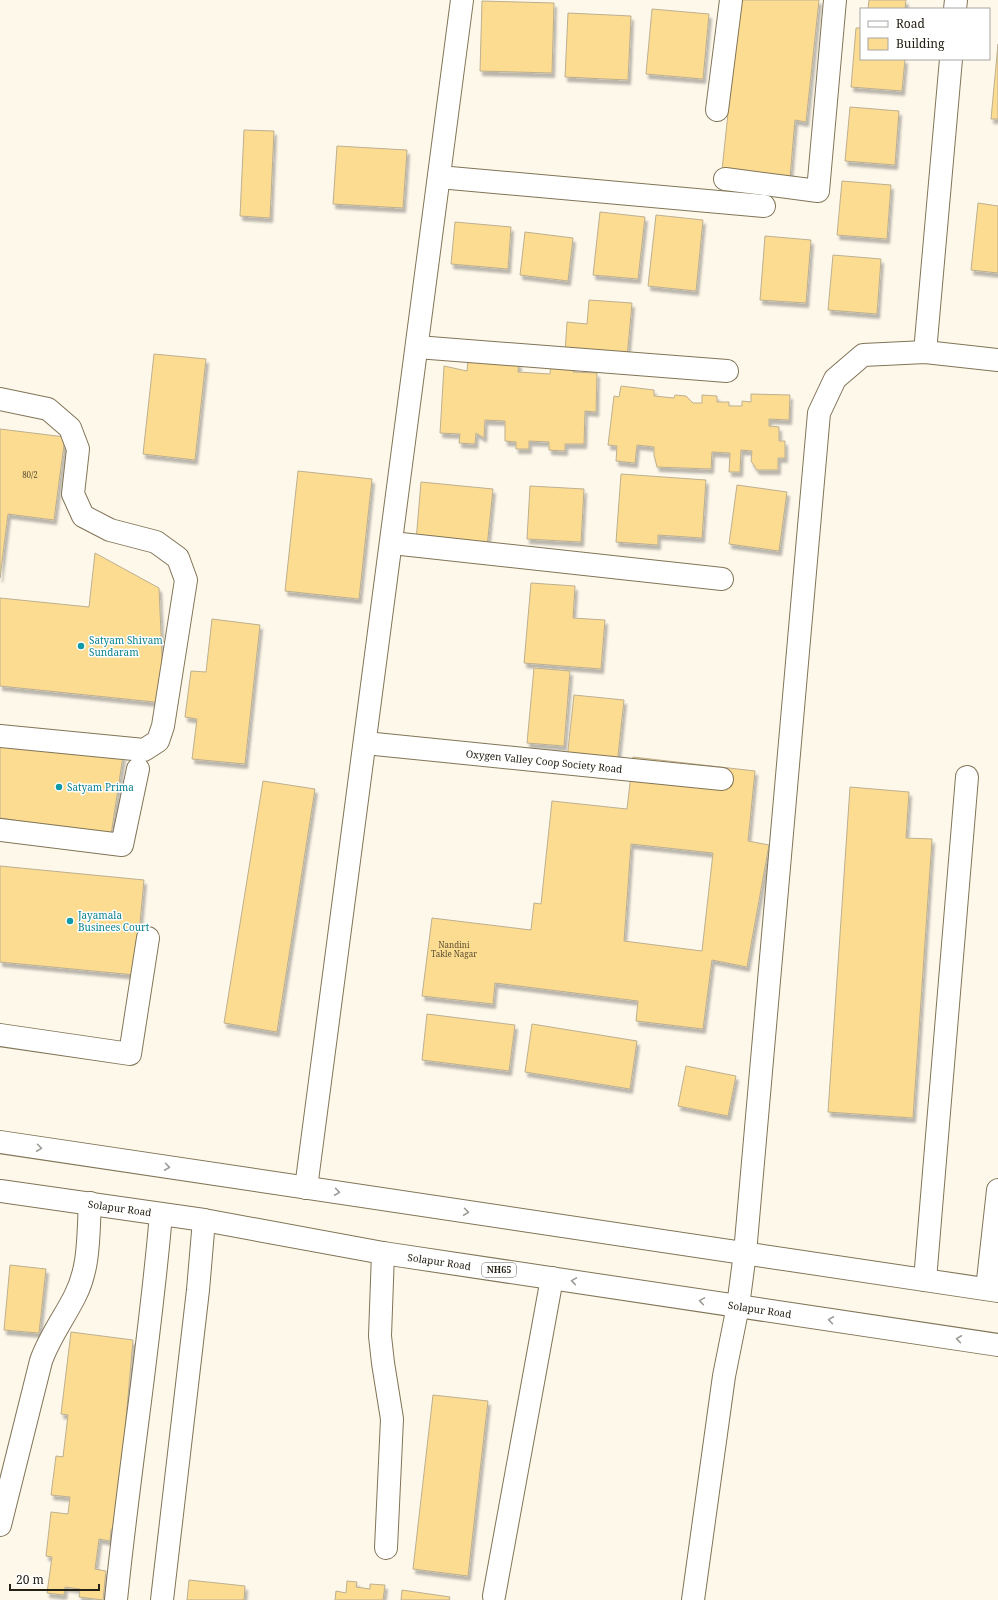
<svg xmlns="http://www.w3.org/2000/svg" width="998" height="1600" font-family="'Noto Serif',serif">
<style>
.building{fill:#fcdc91;stroke:#bdaf90;fill-rule:evenodd;filter:url(#shadow)}
.lines{fill:none;stroke-linecap:round;stroke-linejoin:round}
.minor-casing{stroke:#817457;stroke-width:24}
.highway-casing{stroke:#817457;stroke-width:24}
.minor{stroke:#fff;stroke-width:22}
.highway{stroke:#fff;stroke-width:22}
.oneway{stroke:#9d9b95}
.culture-dot{fill:#0f9aa8;stroke:#fff;stroke-width:1.5}
.labels{text-anchor:middle;stroke-width:3;stroke-linejoin:round;paint-order:stroke}
.number-label{font-size:8px;fill:#5b4f33}
.shield{fill:#fff;stroke:#66635a;stroke-width:1}
.shield-label{font-size:9px;font-weight:bold;fill:#252014}
.culture-label{font-size:10px;fill:#0d838f;stroke:#fff;text-anchor:start}
.street-label{font-size:10px;fill:#252014;stroke:#fff}
</style>
<defs>
<filter id="shadow"><feDropShadow dx="2.5" dy="4.5" stdDeviation="1" flood-color="#0004"/></filter>
</defs>
<rect width="100%" height="100%" fill="#fef8eb"/>
<!-- building -->
<g class="building">
<polygon points="740,0 819,0 806,122 795,120 790,177 722,170"/>
<polygon points="869,0 906,0 905,9 868,9"/>
<polygon points="482,1 554,3 552,73 480,71"/>
<polygon points="652,9 709,14 703,79 646,74"/>
<polygon points="568,13 631,16 628,80 565,77"/>
<polygon points="856,28 861,28 861,59 905,59 902,91 851,87"/>
<polygon points="998,44 998,119 991,119"/>
<polygon points="850,107 899,111 895,165 845,161"/>
<polygon points="244,130 274,131 270,218 240,216"/>
<polygon points="337,146 407,150 403,208 333,204"/>
<polygon points="842,181 891,185 887,239 837,235"/>
<polygon points="978,203 998,206 998,273 971,270"/>
<polygon points="600,212 645,217 638,279 593,275"/>
<polygon points="656,215 703,220 696,291 648,286"/>
<polygon points="455,222 511,227 508,269 451,264"/>
<polygon points="525,232 573,238 568,281 520,275"/>
<polygon points="765,236 811,240 806,303 760,300"/>
<polygon points="833,255 881,259 877,314 828,310"/>
<polygon points="589,300 632,303 627,358 565,353 567,322 587,324"/>
<polygon points="154,354 206,359 195,460 143,454"/>
<polygon points="468,360 519,363 518,372 550,374 551,362 574,363 573,372 597,373 596,412 585,411 584,444 565,444 565,451 549,450 549,442 529,441 529,449 516,449 516,442 505,441 505,421 485,420 484,438 476,433 475,444 459,443 460,434 440,433 444,366 467,371"/>
<polygon points="621,386 654,390 654,396 674,398 675,395 686,396 693,403 702,403 702,395 717,396 717,402 729,402 729,406 742,406 742,401 751,402 751,394 790,395 789,420 769,419 769,426 779,427 779,441 785,441 785,458 778,458 778,470 757,470 751,461 752,451 741,450 740,472 729,472 730,453 712,452 711,469 657,467 654,455 654,447 637,445 635,463 616,461 617,446 608,445 614,396 619,397"/>
<polygon points="0,429 65,437 54,520 8,514 0,578"/>
<polygon points="298,471 372,479 359,599 285,591"/>
<polygon points="621,474 706,480 702,538 658,535 658,545 616,542"/>
<polygon points="421,482 493,489 487,547 416,541"/>
<polygon points="737,485 787,492 779,551 729,544"/>
<polygon points="530,486 584,489 581,542 527,539"/>
<polygon points="95,553 159,588 164,703 0,686 0,598 89,607"/>
<polygon points="531,583 575,586 573,618 605,620 601,669 524,663"/>
<polygon points="212,619 260,625 245,764 192,759 197,719 185,717 191,671 206,672"/>
<polygon points="534,668 570,671 564,746 527,743"/>
<polygon points="574,695 624,700 617,765 567,759"/>
<polygon points="0,743 123,756 111,835 0,818"/>
<path d="M633 757 755 771 748 841 769 845 747 967 712 960 703 1029 636 1021 638 1001 495 983 493 1004 422 996 432 918 531 930 534 903 541 904 552 801 627 809ZM631 844 713 853 702 951 624 941Z"/>
<polygon points="263,781 315,789 277,1032 224,1023"/>
<polygon points="850,787 909,792 906,838 932,839 913,1118 828,1112"/>
<polygon points="0,866 144,880 135,975 0,962"/>
<polygon points="427,1014 515,1025 509,1071 422,1060"/>
<polygon points="532,1024 637,1041 630,1089 525,1072"/>
<polygon points="686,1066 736,1076 728,1116 678,1106"/>
<polygon points="10,1265 46,1269 39,1333 4,1330"/>
<polygon points="71,1332 133,1340 117,1522 111,1530 110,1541 99,1539 95,1569 106,1571 103,1600 79,1597 80,1589 65,1587 64,1595 47,1593 52,1557 46,1556 51,1512 68,1514 70,1497 51,1495 56,1456 63,1457 68,1415 61,1414"/>
<polygon points="433,1395 488,1401 468,1576 413,1569"/>
<polygon points="189,1580 245,1586 244,1600 187,1600"/>
<polygon points="347,1581 357,1582 356,1587 370,1589 370,1584 385,1585 383,1600 335,1600 336,1591 346,1593"/>
<polygon points="402,1590 450,1597 449,1600 401,1600"/>
</g>
<g class="lines">
<defs>
<g id="minor">
<polyline points="955,9 956,0"/>
<polyline points="717,110 731,0"/>
<polyline points="439,177 764,206"/>
<polyline points="725,179 818,191 835,0"/>
<polyline points="417,347 727,371"/>
<polyline points="925,352 951,59"/>
<polyline points="0,399 48,409 70,428 78,449 73,494 83,516 110,530 156,542 178,558 186,580 163,726 158,741 144,750 0,736"/>
<polyline points="392,543 722,579"/>
<path id="s1" d="M365 743 722 779"/>
<polyline points="0,830 122,845 138,769"/>
<polyline points="0,1035 130,1054 148,938"/>
<polyline points="306,1188 462,0"/>
<polyline points="383,1253 380,1336 383,1363 392,1419 386,1548"/>
<polyline points="925,1280 967,777"/>
<polyline points="987,1289 998,1190"/>
<path d="M0 1525 41 1361C49 1338 64 1318 75 1296 90 1267 88 1234 90 1203"/>
<polyline points="494,1596 552,1278"/>
<path d="M116 1600C129 1471 150 1343 161 1214"/>
<polyline points="162,1600 198,1290 204,1220"/>
<polyline points="693,1600 724,1376 738,1306 745,1253 819,413 835,379 863,355 925,352 998,360"/>
</g>
<g id="highway">
<polyline points="0,1142 998,1291"/>
<path id="s2" d="M0 1191 204 1220 383 1253 998 1345"/>
</g>
</defs>
<!-- minor casing -->
<use href="#minor" class="minor-casing"/>
<!-- highway casing -->
<use href="#highway" class="highway-casing"/>
<!-- minor -->
<use href="#minor" class="minor"/>
<!-- highway -->
<use href="#highway" class="highway"/>
</g>
<!-- one-way arrows -->
<defs><path id="oneway-chevron" d="M-2-3.5L2.5 0L-2 3.5" fill="none" stroke-width="1.6" stroke-linecap="round" stroke-linejoin="round"/></defs>
<g class="oneway">
<use href="#oneway-chevron" transform="translate(39 1148) rotate(8)"/>
<use href="#oneway-chevron" transform="translate(167 1167) rotate(8)"/>
<use href="#oneway-chevron" transform="translate(337 1192) rotate(8)"/>
<use href="#oneway-chevron" transform="translate(466 1212) rotate(8)"/>
<use href="#oneway-chevron" transform="translate(574 1281) rotate(-171)"/>
<use href="#oneway-chevron" transform="translate(702 1301) rotate(-171)"/>
<use href="#oneway-chevron" transform="translate(831 1320) rotate(-172)"/>
<use href="#oneway-chevron" transform="translate(959 1339) rotate(-172)"/>
</g>
<!-- markers -->
<g class="culture-dot">
<circle cx="81" cy="646" r="4"/>
<circle cx="59" cy="787" r="4"/>
<circle cx="70" cy="921" r="4"/>
</g>
<g class="labels">
<!-- number labels -->
<g class="number-label">
<text x="30" y="478">80/2</text>
<text x="454" y="948">Nandini<tspan x="454" dy="9">Takle Nagar</tspan></text>
</g>
<!-- shield labels -->
<rect class="shield" x="482" y="1263" width="34" height="14" rx="3"/>
<g class="shield-label">
<text x="499" y="1273">NH65</text>
</g>
<!-- culture labels -->
<g class="culture-label">
<text x="89" y="644">Satyam Shivam<tspan x="89" dy="12">Sundaram</tspan></text>
<text x="67" y="791">Satyam Prima</text>
<text x="78" y="919">Jayamala<tspan x="78" dy="12">Businees Court</tspan></text>
</g>
<!-- street labels -->
<g class="street-label">
<text dy="4" stroke="none"><textPath href="#s1" startOffset="180">Oxygen Valley Coop Society Road</textPath></text>
<text dy="4" stroke="none"><textPath href="#s2" startOffset="121">Solapur Road</textPath></text>
<text dy="4" stroke="none"><textPath href="#s2" startOffset="445">Solapur Road</textPath></text>
<text dy="4" stroke="none"><textPath href="#s2" startOffset="769">Solapur Road</textPath></text>
</g>
</g>
<!-- legend -->
<rect x="860" y="8" width="130" height="52" fill="#ffffff" stroke="#a8a6a1"/>
<rect x="868" y="21" width="20" height="6" fill="#ffffff" stroke="#a8a6a1"/>
<text x="896" y="28" font-size="12" fill="#252014">Road</text>
<rect x="868" y="38" width="20" height="12" fill="#fcdc91" stroke="#a8a6a1"/>
<text x="896" y="48" font-size="12" fill="#252014">Building</text>
<!-- scale -->
<path d="M10 1584v6h89v-6" fill="none" stroke="#252014" stroke-width="2"/>
<text x="16" y="1584" font-size="12" fill="#252014" stroke="#ffffff" stroke-width="3" paint-order="stroke">20 m</text>
</svg>
